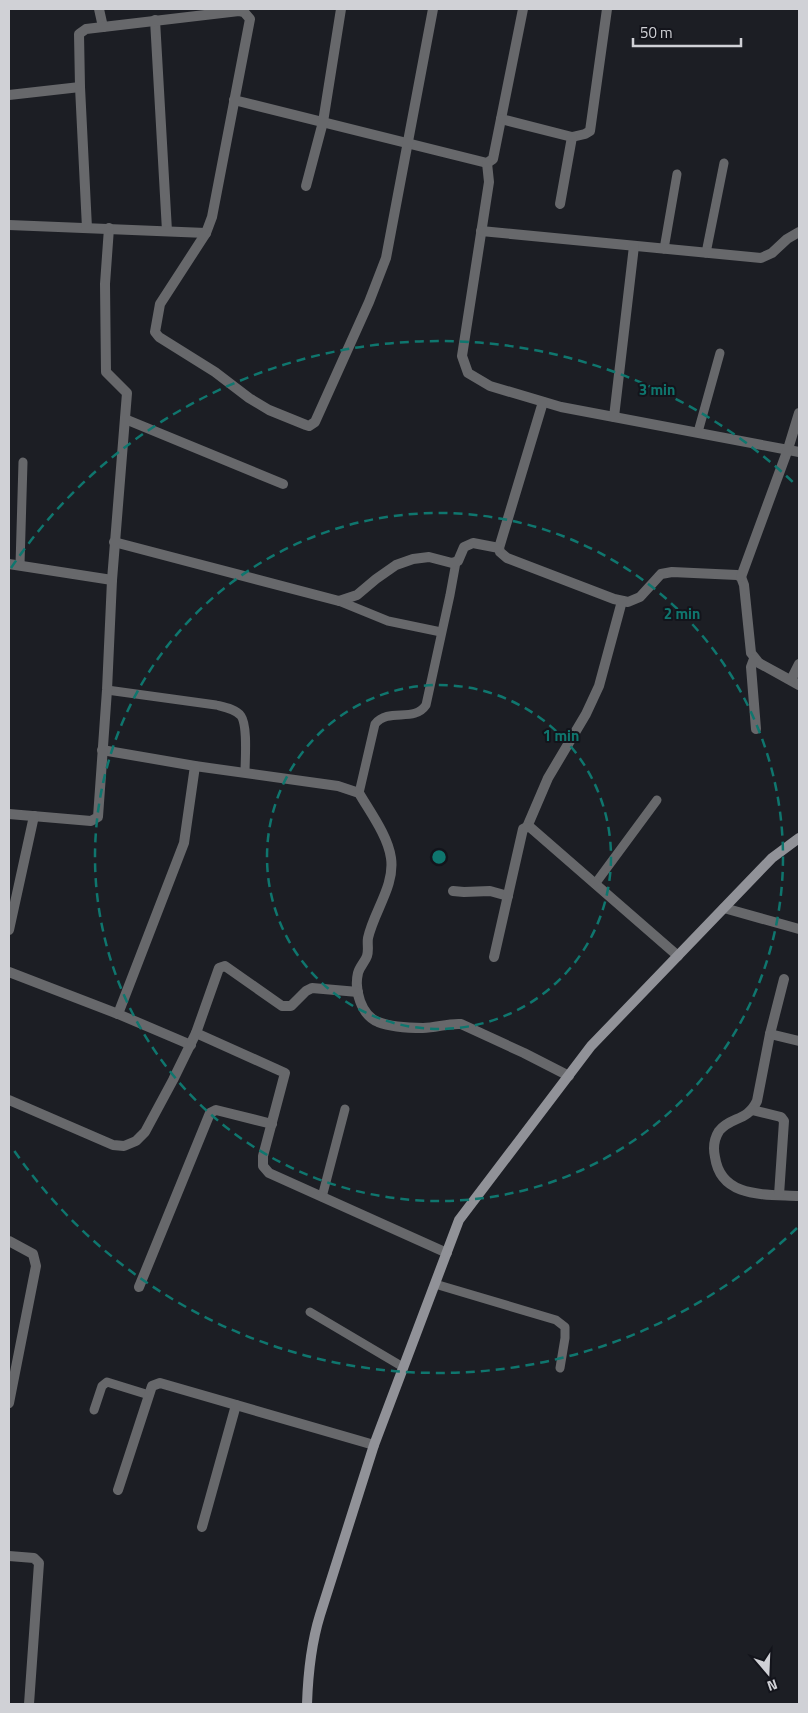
<svg xmlns="http://www.w3.org/2000/svg" width="808" height="1713" font-family="'Titillium Web',sans-serif">
<style>
.lines{fill:none;stroke-linecap:round;stroke-linejoin:round}
.lane{stroke:#67686b;stroke-width:9}
.street{stroke:#67686b;stroke-width:10}
.secondary{stroke:#919298;stroke-width:10}
.ring{fill:none;stroke:#0f766e;stroke-width:2.5;stroke-dasharray:9 6}
.centre{fill:#0f766e;stroke:#13141b;stroke-width:2.5}
.ring-label{font-size:15px;text-anchor:middle;font-weight:bold;fill:#0f766e;stroke:#13141b;stroke-width:4;stroke-linejoin:round;paint-order:stroke}
</style>
<rect width="100%" height="100%" fill="#1c1e24"/>
<g class="lines">
<!-- lane -->
<g class="lane">
<polyline points="664,249 677,174"/>
<polyline points="706,253 724,163"/>
<polyline points="698,432 720,353"/>
<polyline points="20,565 23,462"/>
<polyline points="339,601 388,621 441,632"/>
<path d="M107 690 216 705C224 707 236 709 241 716 248 726 245 760 245 772"/>
<path d="M359 793 375 724C389 707 414 723 426 705L450 595 456 562"/>
<polyline points="595,884 657,800"/>
<polyline points="322,1197 345,1109"/>
<polyline points="435,1284 556,1320 565,1327 565,1338 560,1368"/>
<polyline points="310,1312 403,1367"/>
<polyline points="94,1410 102,1386 107,1382 149,1395"/>
</g>
<!-- street -->
<g class="street">
<polyline points="99,9 103,27"/>
<polyline points="155,20 167,231"/>
<polyline points="9,95 80,87"/>
<polyline points="234,100 487,163 493,159 523,9"/>
<polyline points="501,119 572,137 585,134 590,131 607,9"/>
<polyline points="487,163 489,182 462,356 468,373 490,386 561,407 799,452"/>
<polyline points="306,186 323,122 341,9"/>
<polyline points="560,204 572,137"/>
<polyline points="9,225 206,233"/>
<polyline points="87,228 80,87 79,34 86,29 239,11 244,12 250,19 212,217 206,233 160,304 155,332 159,337 215,372 249,398 269,410 306,425 309,426 315,422 369,302 386,258 433,9"/>
<polyline points="481,231 761,258 772,253 787,239 799,232"/>
<polyline points="543,402 499,548 500,552 507,558 614,599 628,602 640,597 661,574 672,572 737,575 741,577 744,585 751,653 759,663 799,685"/>
<polyline points="614,417 634,246"/>
<polyline points="125,419 283,484"/>
<polyline points="114,542 339,601 357,595 376,579 396,565 413,559 429,557 452,563 458,561 464,547 473,543 499,548"/>
<polyline points="9,564 112,580"/>
<polyline points="741,577 788,449 799,413"/>
<polyline points="754,659 751,667 756,729"/>
<polyline points="791,680 799,664"/>
<path d="M102 750 195 766 338 786 359 793C370 812 388 836 391 858 395 886 374 911 368 938 367 944 369 950 367 956 365 962 360 966 358 973 354 990 361 1015 378 1022 391 1027 409 1028 423 1028 436 1028 448 1023 461 1024L524 1053 569 1076"/>
<polyline points="9,814 91,821 98,817 107,690 112,580 127,393 106,372 105,284 109,228"/>
<polyline points="527,827 548,778 586,714 599,686 622,601"/>
<polyline points="453,891 464,892 490,891 508,896"/>
<polyline points="724,908 799,929"/>
<polyline points="9,930 34,816"/>
<polyline points="494,957 523,829 527,827 531,828 678,956"/>
<polyline points="9,972 118,1014 191,1045"/>
<path d="M784 979 770 1034 757 1101C747 1122 731 1116 719 1131 714 1139 713 1148 715 1157 721 1199 766 1194 799 1196"/>
<polyline points="118,1014 184,843 195,766"/>
<polyline points="196,1033 285,1073 263,1156 263,1166 269,1173 447,1253"/>
<polyline points="770,1034 799,1041"/>
<polyline points="9,1100 113,1145 124,1146 136,1141 145,1132 173,1080 196,1033 219,968 225,966 282,1006 291,1006 306,991 312,988 358,992"/>
<polyline points="752,1110 781,1117 784,1121 779,1195"/>
<polyline points="9,1241 33,1254 36,1266 9,1403"/>
<polyline points="139,1287 210,1113 216,1110 272,1124"/>
<polyline points="118,1490 152,1386 160,1383 374,1445"/>
<polyline points="202,1527 236,1405"/>
<polyline points="9,1556 34,1558 39,1563 29,1704"/>
</g>
<!-- secondary -->
<path class="secondary" d="M307 1704C308 1674 311 1644 320 1615L374 1445 459 1220 591 1046 772 858 799 838"/>
</g>
<!-- distance rings -->
<g class="ring">
<circle cx="439" cy="857" r="172"/>
<circle cx="439" cy="857" r="344"/>
<path d="M797 1228A516 516 0 0 1 11 1146M11 568A516 516 0 0 1 797 486"/>
</g>
<circle cx="439" cy="857" r="8" class="centre"/>
<g class="ring-label">
<text x="657" y="395">3 min</text>
<text x="682" y="619">2 min</text>
<text x="561" y="741">1 min</text>
</g>
<!-- border -->
<rect width="808" height="1713" fill="none" stroke="#d0d1d6" stroke-width="20"/>
<!-- north arrow -->
<g transform="translate(768 1673) rotate(161)" stroke="#13141b" stroke-width="4" paint-order="stroke">
<path d="M0-4L9 19L0 12L-9 19Z" fill="#d0d1d6"/>
<text y="-8" font-size="14" font-weight="bold" text-anchor="middle" fill="#d0d1d6">N</text>
</g>
<!-- scale -->
<path d="M633 38v8h108v-8" fill="none" stroke="#d0d1d6" stroke-width="2.5"/>
<text x="640" y="38" font-size="15" fill="#d0d1d6" stroke="#13141b" stroke-width="4" paint-order="stroke">50 m</text>
</svg>
